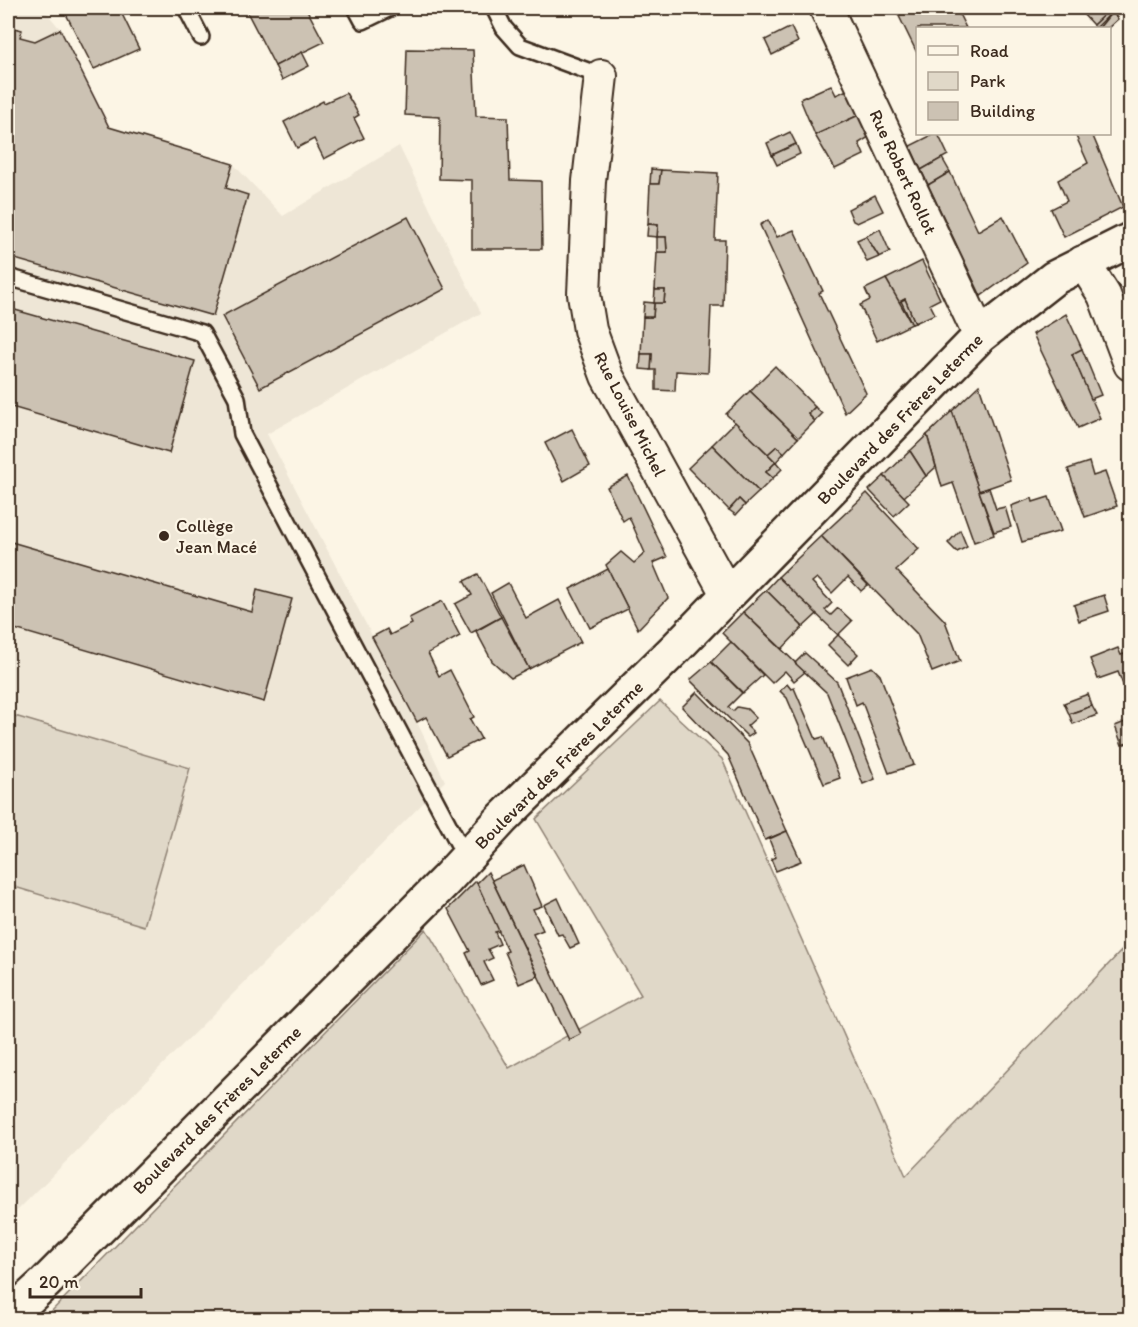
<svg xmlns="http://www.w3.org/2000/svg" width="1138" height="1327" font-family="Itim,sans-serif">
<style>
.built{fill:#eee6d6}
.green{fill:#e0d8c8;stroke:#8e8173;stroke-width:1.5}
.building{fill:#ccc2b3;stroke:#3b2a1e;stroke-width:1.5}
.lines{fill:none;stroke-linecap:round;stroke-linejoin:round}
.lane-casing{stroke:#3b2a1e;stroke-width:20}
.street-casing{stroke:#3b2a1e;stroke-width:36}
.secondary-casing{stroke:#3b2a1e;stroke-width:38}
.lane{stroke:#fcf5e5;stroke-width:15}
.street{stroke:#fcf5e5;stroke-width:32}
.secondary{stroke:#fcf5e5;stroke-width:33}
.poi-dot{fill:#3b2a1e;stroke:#fcf5e5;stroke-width:2}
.labels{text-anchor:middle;stroke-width:4.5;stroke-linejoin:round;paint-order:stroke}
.street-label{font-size:18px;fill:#3b2a1e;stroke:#fcf5e5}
.poi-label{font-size:18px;fill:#3b2a1e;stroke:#fcf5e5;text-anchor:start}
</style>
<rect width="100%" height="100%" fill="#fcf5e5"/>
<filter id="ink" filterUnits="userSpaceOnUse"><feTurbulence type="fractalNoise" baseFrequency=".0167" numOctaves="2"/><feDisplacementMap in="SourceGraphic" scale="12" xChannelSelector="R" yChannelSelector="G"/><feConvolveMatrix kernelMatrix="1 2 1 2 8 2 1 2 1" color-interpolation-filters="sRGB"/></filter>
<g filter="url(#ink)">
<!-- built -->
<polygon class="built" points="8,8 43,8 60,29 109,127 233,164 283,216 399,146 481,313 267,434 417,722 445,781 8,1220"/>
<!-- green -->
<g class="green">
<polygon points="660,701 722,759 906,1176 1127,945 1130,955 1130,1319 43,1320 426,929 509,1068 641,995 536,819"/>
<polygon points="8,714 190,768 144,926 8,885"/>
</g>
<!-- building -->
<g class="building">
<polygon points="63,8 119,8 139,49 94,69"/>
<polygon points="245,8 306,8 324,42 275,66"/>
<polygon points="895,8 956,8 966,28 918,28 918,55"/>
<polygon points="1090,8 1107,8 1109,10 1093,25 1083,14"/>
<polygon points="1109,10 1112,12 1096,28 1093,25"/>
<polygon points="1112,12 1118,19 1108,28 1099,28"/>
<polygon points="8,26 22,30 20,37 35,41 60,29 109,127 233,164 226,188 248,195 213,316 8,257 8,135 13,115 8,113"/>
<polygon points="791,27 798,42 772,55 765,40"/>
<polygon points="407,49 473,50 476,116 508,117 510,180 541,181 542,249 472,249 472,180 439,179 440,117 405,115"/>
<polygon points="302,52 309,66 282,80 275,66"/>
<polygon points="831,85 836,95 847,90 859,115 815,135 800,99"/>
<polygon points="346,93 359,115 354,118 364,138 324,159 314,139 297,148 284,122 323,101 324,103"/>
<polygon points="859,115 869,137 859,143 864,155 835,169 815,135"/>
<polygon points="790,132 796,144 772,155 767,143"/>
<polygon points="934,134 938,134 948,155 921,170 910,146"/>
<polygon points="1075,134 1092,134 1123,207 1064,237 1051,209 1067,201 1058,180 1088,163"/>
<polygon points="796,144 800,154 777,165 772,155"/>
<polygon points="942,158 950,172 928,185 921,170"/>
<polygon points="651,169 661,170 659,184 650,184"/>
<polygon points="661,170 718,173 715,240 725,240 723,306 711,306 708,373 676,371 675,391 656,390 656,370 651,370 652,354 641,354 643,317 653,317 654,303 664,303 665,290 655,290 657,252 667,252 666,237 657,237 658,225 648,224 650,184 659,184"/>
<polygon points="950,172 978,231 1003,216 1027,263 981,296 928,185"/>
<polygon points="875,195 883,211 857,223 853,221 848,209"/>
<polygon points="408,217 445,289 260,388 222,316"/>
<polygon points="768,220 777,237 794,230 823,291 819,293 866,393 845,413 760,225"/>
<polygon points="648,224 658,225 657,237 647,236"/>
<polygon points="880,229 890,252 879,257 866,236"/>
<polygon points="866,236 879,257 867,262 857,240"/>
<polygon points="657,237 666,237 667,252 657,252"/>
<polygon points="922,261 940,299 930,304 935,314 915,323 905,299 898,303 886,279"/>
<polygon points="886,279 912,324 877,341 860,305 870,300 865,289"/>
<polygon points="655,290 665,290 664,303 654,303"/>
<polygon points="905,299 915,323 912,324 901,301"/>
<polygon points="644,302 654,303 653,317 643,317"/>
<polygon points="8,308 195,361 169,453 8,406"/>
<polygon points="1066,314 1082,349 1072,354 1100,418 1078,428 1033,334"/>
<polygon points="1082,349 1101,395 1091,399 1072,354"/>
<polygon points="641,354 652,354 651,370 640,369"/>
<polygon points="775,366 815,407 808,414 815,421 798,438 750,391"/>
<polygon points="979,385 1011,480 979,491 952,411"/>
<polygon points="750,391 798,438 784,453 777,446 768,454 726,414"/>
<polygon points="815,407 822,414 815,421 808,414"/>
<polygon points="952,411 994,535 974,542 953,483 942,487 927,435"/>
<polygon points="735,422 776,462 766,472 773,478 759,492 712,445"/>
<polygon points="572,429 590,466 564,481 545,443"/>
<polygon points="927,435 936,467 926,476 910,451"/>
<polygon points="712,445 759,492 745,505 739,499 729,510 688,468"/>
<polygon points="777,446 784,453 776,462 768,454"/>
<polygon points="910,451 926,476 904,497 884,476"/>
<polygon points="776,462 782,469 773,478 766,472"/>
<polygon points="1089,462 1093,476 1105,472 1117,506 1085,517 1068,469"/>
<polygon points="628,476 667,557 653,563 668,598 638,629 606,565 621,552 634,563 645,553 629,517 623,521 607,487"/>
<polygon points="884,476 909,502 894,516 869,490"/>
<polygon points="989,488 996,509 1005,507 1011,527 994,532 979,491"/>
<polygon points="867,493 919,549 896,570 945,621 960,661 932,672 917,634 821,536"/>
<polygon points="1049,497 1061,531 1022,542 1011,506 1032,498 1033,502"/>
<polygon points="739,499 745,505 736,515 729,510"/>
<polygon points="960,530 967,547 957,552 948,543"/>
<polygon points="821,536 868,585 861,591 848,577 832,593 817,578 812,582 832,603 825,610 831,615 838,608 852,621 838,635 778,577"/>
<polygon points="8,541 252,612 257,590 292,599 264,702 8,627"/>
<polygon points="608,569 628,609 590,628 570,589"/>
<polygon points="478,574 501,617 471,633 455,604 472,595 464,581"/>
<polygon points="778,577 817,614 803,627 766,590"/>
<polygon points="508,583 526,618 559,600 581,642 529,669 491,593"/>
<polygon points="766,590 803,627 782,649 743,612"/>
<polygon points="1104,595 1109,611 1079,621 1074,605"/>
<polygon points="442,601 460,636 428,653 439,676 450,670 474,717 470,719 481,739 447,756 426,717 417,722 372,637 387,629 390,635 412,624 409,618"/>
<polygon points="743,612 805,672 794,681 785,671 772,683 722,633"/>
<polygon points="501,617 529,669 511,678 492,661 476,631"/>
<polygon points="838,635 858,654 848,665 828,645"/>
<polygon points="731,642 763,675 743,693 711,662"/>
<polygon points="1118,648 1121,655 1130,652 1130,691 1126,692 1118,672 1098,679 1090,659"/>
<polygon points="805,653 837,682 875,779 863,784 827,693 795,663"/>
<polygon points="711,662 742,693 728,707 733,711 737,707 747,709 756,718 747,726 754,733 748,737 690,680"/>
<polygon points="872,667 880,675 914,765 889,773 862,702 856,705 846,677"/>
<polygon points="787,684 791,689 794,688 816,739 823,737 840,778 824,784 787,698 780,691"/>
<polygon points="697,692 748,744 787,831 765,840 728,755 682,707"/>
<polygon points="1088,694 1092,706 1069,714 1064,703"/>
<polygon points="1092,706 1097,715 1073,724 1069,714"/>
<polygon points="1130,720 1130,742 1122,745 1115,726"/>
<polygon points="787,831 801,861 776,871 771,859 776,857 769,839"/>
<polygon points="524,865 542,906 533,909 543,930 533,934 581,1034 569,1040 492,880"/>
<polygon points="488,872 538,976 519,984 505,952 508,951 476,884"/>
<polygon points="476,881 499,931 495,932 500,944 488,949 493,958 484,962 493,980 481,985 466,953 470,951 448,909"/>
<polygon points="558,898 579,944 570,948 562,934 558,935 544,905"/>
</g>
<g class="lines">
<defs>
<g id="lane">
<polyline points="186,8 201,37"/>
<polyline points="356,8 363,21 390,8"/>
<polyline points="494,8 504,28 520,46 601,76"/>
<polyline points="8,277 202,333 237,398 242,434 466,858"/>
</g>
<g id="street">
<polyline points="826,8 980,336"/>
<polyline points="601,76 589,181 584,294 590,330 607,376 727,594"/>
<polyline points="1083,262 1104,295 1130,364"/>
</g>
<polyline id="secondary" points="8,1317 45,1283 445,881 502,819 676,648 980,336 1054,278 1130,240"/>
</defs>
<!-- lane casing -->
<use href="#lane" class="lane-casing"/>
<!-- street casing -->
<use href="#street" class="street-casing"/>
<!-- secondary casing -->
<use href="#secondary" class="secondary-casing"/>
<!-- lane -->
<use href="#lane" class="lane"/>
<!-- street -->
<use href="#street" class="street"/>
<!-- secondary -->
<use href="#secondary" class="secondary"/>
</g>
</g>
<!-- markers -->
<circle class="poi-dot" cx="164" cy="536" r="6"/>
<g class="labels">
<!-- street labels -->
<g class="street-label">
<text transform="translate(903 172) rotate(65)" y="6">Rue Robert Rollot</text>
<text transform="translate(630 414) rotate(63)" y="6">Rue Louise Michel</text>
<text transform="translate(900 419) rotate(-46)" y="6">Boulevard des Frères Leterme</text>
<text transform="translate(559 765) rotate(-45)" y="6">Boulevard des Frères Leterme</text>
<text transform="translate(217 1110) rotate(-45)" y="6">Boulevard des Frères Leterme</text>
</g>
<!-- poi labels -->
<g class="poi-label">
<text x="176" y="532">Collège<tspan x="176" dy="21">Jean Macé</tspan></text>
</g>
</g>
<!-- margin -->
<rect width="1138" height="1327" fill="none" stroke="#fcf5e5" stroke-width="30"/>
<rect x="15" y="15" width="1108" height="1297" fill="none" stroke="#3b2a1e" stroke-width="2" filter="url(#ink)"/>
<!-- legend -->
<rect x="916" y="27" width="195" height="108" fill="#fcf5e5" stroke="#afa495" stroke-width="1.5"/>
<rect x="928" y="46" width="30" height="9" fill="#fcf5e5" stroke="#afa495" stroke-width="1.5"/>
<text x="970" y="57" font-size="18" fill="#3b2a1e">Road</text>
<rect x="928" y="72" width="30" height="18" fill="#e0d8c8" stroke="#afa495" stroke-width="1.5"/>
<text x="970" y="87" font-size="18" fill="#3b2a1e">Park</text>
<rect x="928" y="102" width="30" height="18" fill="#ccc2b3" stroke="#afa495" stroke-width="1.5"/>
<text x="970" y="117" font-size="18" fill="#3b2a1e">Building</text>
<!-- scale -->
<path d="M30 1288v9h111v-9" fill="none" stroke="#3b2a1e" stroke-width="3"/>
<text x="39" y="1288" font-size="18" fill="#3b2a1e" stroke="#fcf5e5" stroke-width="4.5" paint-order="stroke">20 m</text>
</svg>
